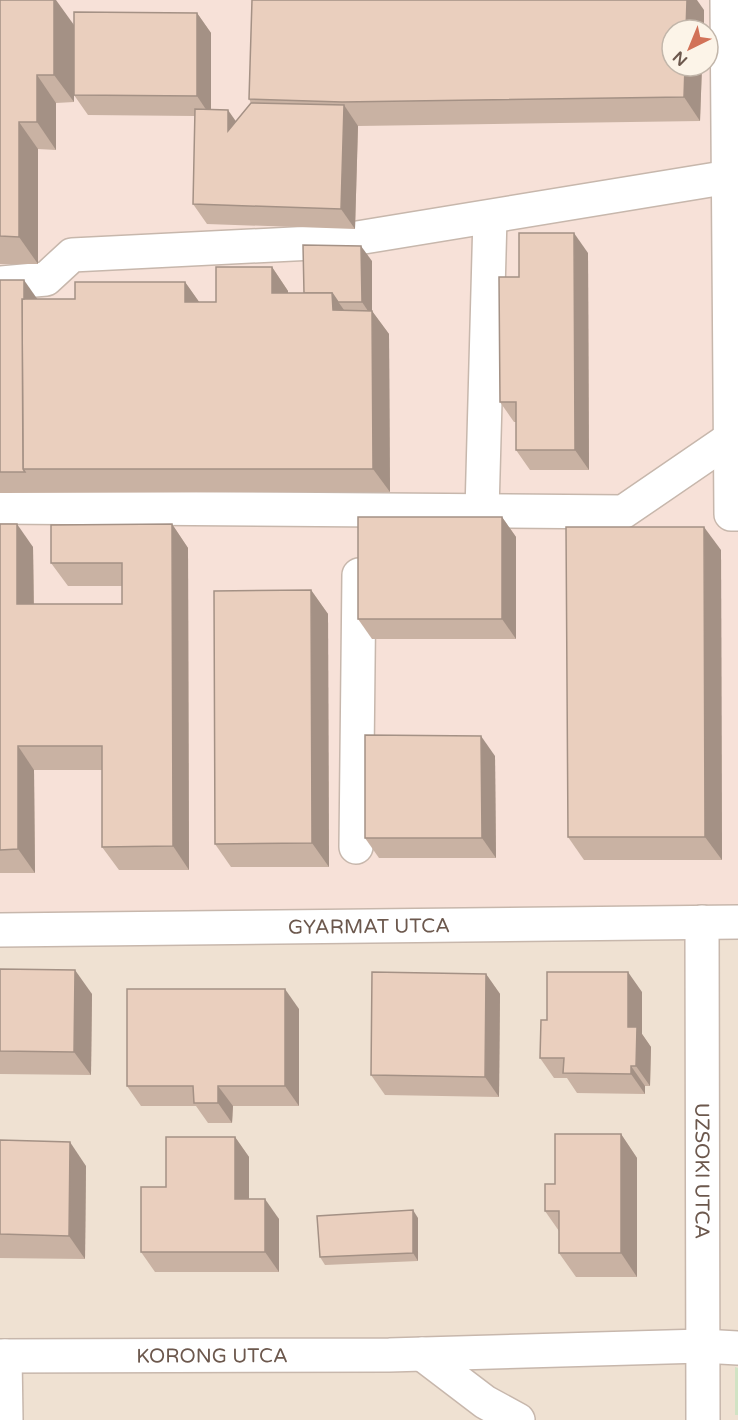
<svg xmlns="http://www.w3.org/2000/svg" width="738" height="1420" font-family="'Varela Round',sans-serif">
<style>
.residential{fill:#efe1d2;fill-rule:evenodd}
.commercial{fill:#f7e1d8;fill-rule:evenodd}
.green{fill:#d1e3c4}
.lines{fill:none;stroke-linecap:round;stroke-linejoin:round}
.minor-casing{stroke:#c7b7ac;stroke-width:36}
.minor{stroke:#fff;stroke-width:33}
.wall{fill:#c9b2a3}
.shaded-wall{fill:#a49185}
.building{fill:#eacfbe;stroke:#a49185;stroke-width:1.5}
.labels{text-anchor:middle;stroke-width:4.5;stroke-linejoin:round;paint-order:stroke}
.street-label{font-size:20px;fill:#6c584d;stroke:#fcf4e8}
</style>
<rect width="100%" height="100%" fill="#f8f0e3"/>
<!-- residential -->
<path class="residential" d="M0 0H738V1420H0ZM672 30H708V66H672Z"/>
<!-- commercial -->
<path class="commercial" d="M0 0H738V922L0 928ZM672 30H708V66H672Z"/>
<!-- green -->
<polygon class="green" points="735,1367 738,1368 738,1415 735,1415"/>
<g class="lines">
<defs>
<g id="minor">
<polyline points="727,0 731,514 738,514"/>
<polyline points="0,283 46,279 72,255 333,242 729,177"/>
<polyline points="0,507 623,512 731,438"/>
<polyline points="482,511 490,217"/>
<polyline points="356,847 359,575"/>
<path id="s1" d="M702 922 703 1420"/>
<path id="s2" d="M0 930 738 922"/>
<polyline points="422,1354 485,1402 518,1420"/>
<path id="s3" d="M0 1356 389 1355 702 1346 738 1348"/>
<polyline points="5,1356 6,1420"/>
</g>
</defs>
<!-- minor casing -->
<use href="#minor" class="minor-casing"/>
<!-- minor -->
<use href="#minor" class="minor"/>
</g>
<!-- wall -->
<g class="wall">
<polygon points="0,0 74,25 197,13 211,33 211,109 236,121 251,103 249,99 704,10 704,30 672,30 672,66 702,66 700,121 358,126 355,229 207,224 193,204 195,116 88,115 74,95 74,102 56,103 56,150 38,149 38,264 0,264"/>
<polygon points="588,253 589,470 530,470 516,450 516,422 514,422 500,402 519,277"/>
<polygon points="372,261 372,311 389,334 390,492 0,493 0,280 37,299 75,299 185,282 199,302 216,302 272,267 288,291 288,293 304,293"/>
<polygon points="502,517 516,537 516,639 372,639 358,619"/>
<polygon points="0,524 33,547 34,604 122,604 122,586 68,586 51,563 172,524 188,548 189,870 119,870 102,847 102,770 34,770 35,873 0,873"/>
<polygon points="721,550 722,860 584,860 568,837"/>
<polygon points="311,590 328,614 329,867 231,867 215,844"/>
<polygon points="495,756 496,858 379,858 365,838"/>
<polygon points="0,969 92,994 91,1075 0,1074"/>
<polygon points="486,974 500,994 499,1097 385,1095 371,1075"/>
<polygon points="642,992 642,1034 651,1047 650,1086 645,1086 645,1094 577,1093 567,1078 554,1078 540,1058 547,1020"/>
<polygon points="299,1009 299,1106 233,1106 232,1123 208,1123 196,1106 141,1106 127,1086"/>
<polygon points="621,1134 637,1158 637,1277 576,1277 559,1253 559,1231 545,1211 555,1184"/>
<polygon points="235,1137 249,1157 249,1199 279,1219 279,1272 155,1272 141,1252 166,1187"/>
<polygon points="0,1140 86,1166 85,1259 0,1258"/>
<polygon points="418,1218 418,1261 325,1265 320,1257"/>
</g>
<!-- shaded-wall -->
<g class="shaded-wall">
<polygon points="54,0 56,0 74,25 74,102 54,75"/>
<polygon points="687,0 697,0 704,10 704,30 686,30"/>
<polygon points="197,13 211,33 211,117 197,96"/>
<polygon points="685,66 702,66 700,121 684,97"/>
<polygon points="37,75 56,103 56,150 37,122"/>
<polygon points="344,105 358,126 355,229 341,209"/>
<polygon points="228,110 242,130 228,131"/>
<polygon points="19,122 38,149 38,264 19,237"/>
<polygon points="574,233 588,253 589,470 575,450"/>
<polygon points="361,246 372,261 372,317 362,302"/>
<polygon points="272,267 288,291 288,317 272,293"/>
<polygon points="24,280 38,300 25,469"/>
<polygon points="185,282 202,306 185,302"/>
<polygon points="332,293 349,317 333,310"/>
<polygon points="372,311 389,334 390,492 373,469"/>
<polygon points="502,517 516,537 516,639 502,619"/>
<polygon points="17,524 33,547 34,628 17,604"/>
<polygon points="172,524 188,548 189,870 173,846"/>
<polygon points="704,527 721,550 722,860 705,837"/>
<polygon points="311,590 328,614 329,867 312,843"/>
<polygon points="481,736 495,756 496,858 482,838"/>
<polygon points="18,746 34,770 35,873 18,849"/>
<polygon points="75,970 92,994 91,1075 74,1052"/>
<polygon points="628,972 642,992 642,1034 651,1047 650,1086 636,1066 628,1027"/>
<polygon points="486,974 500,994 499,1097 485,1077"/>
<polygon points="285,989 299,1009 299,1106 285,1086"/>
<polygon points="631,1066 645,1086 645,1094 631,1074"/>
<polygon points="218,1086 233,1106 232,1123 218,1103"/>
<polygon points="621,1134 637,1158 637,1277 621,1253"/>
<polygon points="235,1137 249,1157 249,1219 235,1199"/>
<polygon points="70,1142 86,1166 85,1259 69,1236"/>
<polygon points="265,1199 279,1219 279,1272 265,1252"/>
<polygon points="413,1210 418,1218 418,1261 413,1253"/>
</g>
<!-- building -->
<g class="building">
<polygon points="0,0 54,0 54,75 37,75 37,122 19,122 19,237 0,236"/>
<polygon points="252,0 687,0 686,30 672,30 672,66 685,66 684,97 342,102 249,99"/>
<polygon points="74,12 197,13 197,96 74,95"/>
<polygon points="251,103 344,105 341,209 193,204 195,109 228,110 228,131"/>
<polygon points="519,233 574,233 575,450 516,450 516,402 500,402 499,277 519,277"/>
<polygon points="303,245 361,246 362,302 338,302 332,293 304,293"/>
<polygon points="216,267 272,267 272,293 332,293 333,310 372,311 373,469 23,469 22,299 75,299 75,282 185,282 185,302 216,302"/>
<polygon points="0,280 24,280 24,299 22,299 23,469 25,472 0,472"/>
<rect x="358" y="517" width="144" height="102"/>
<polygon points="0,524 17,524 17,604 122,604 122,563 51,563 51,525 172,524 173,846 102,847 102,746 18,746 18,849 0,850"/>
<polygon points="566,527 704,527 705,837 568,837"/>
<polygon points="311,590 312,843 215,844 214,591"/>
<polygon points="365,735 481,736 482,838 365,838"/>
<polygon points="0,969 75,970 74,1052 0,1051"/>
<polygon points="372,972 486,974 485,1077 371,1075"/>
<polygon points="547,972 628,972 628,1027 637,1027 636,1066 631,1066 631,1074 563,1073 564,1058 540,1058 541,1020 547,1020"/>
<polygon points="127,989 285,989 285,1086 218,1086 218,1103 194,1103 193,1086 127,1086"/>
<polygon points="555,1134 621,1134 621,1253 559,1253 559,1211 545,1211 545,1184 555,1184"/>
<polygon points="166,1137 235,1137 235,1199 265,1199 265,1252 141,1252 141,1187 166,1187"/>
<polygon points="0,1140 70,1142 69,1236 0,1234"/>
<polygon points="413,1210 413,1253 320,1257 317,1216"/>
</g>
<g class="labels">
<!-- street labels -->
<g class="street-label">
<text dy="7" stroke="none"><textPath href="#s2" startOffset="369">GYARMAT UTCA</textPath></text>
<text dy="7" stroke="none"><textPath href="#s1" startOffset="249">UZSOKI UTCA</textPath></text>
<text dy="7" stroke="none"><textPath href="#s3" startOffset="212">KORONG UTCA</textPath></text>
</g>
</g>
<!-- north arrow -->
<g transform="translate(690 48) rotate(223)"><circle r="28" fill="#fcf4e8" stroke="#c2b6aa" stroke-width="1.5"/>
<path d="M0-4.5L10 22L0 15L-10 22Z" fill="#d27258"/>
<text y="-9" font-size="16" font-weight="bold" text-anchor="middle" fill="#6c584d">N</text>
</g>
</svg>
